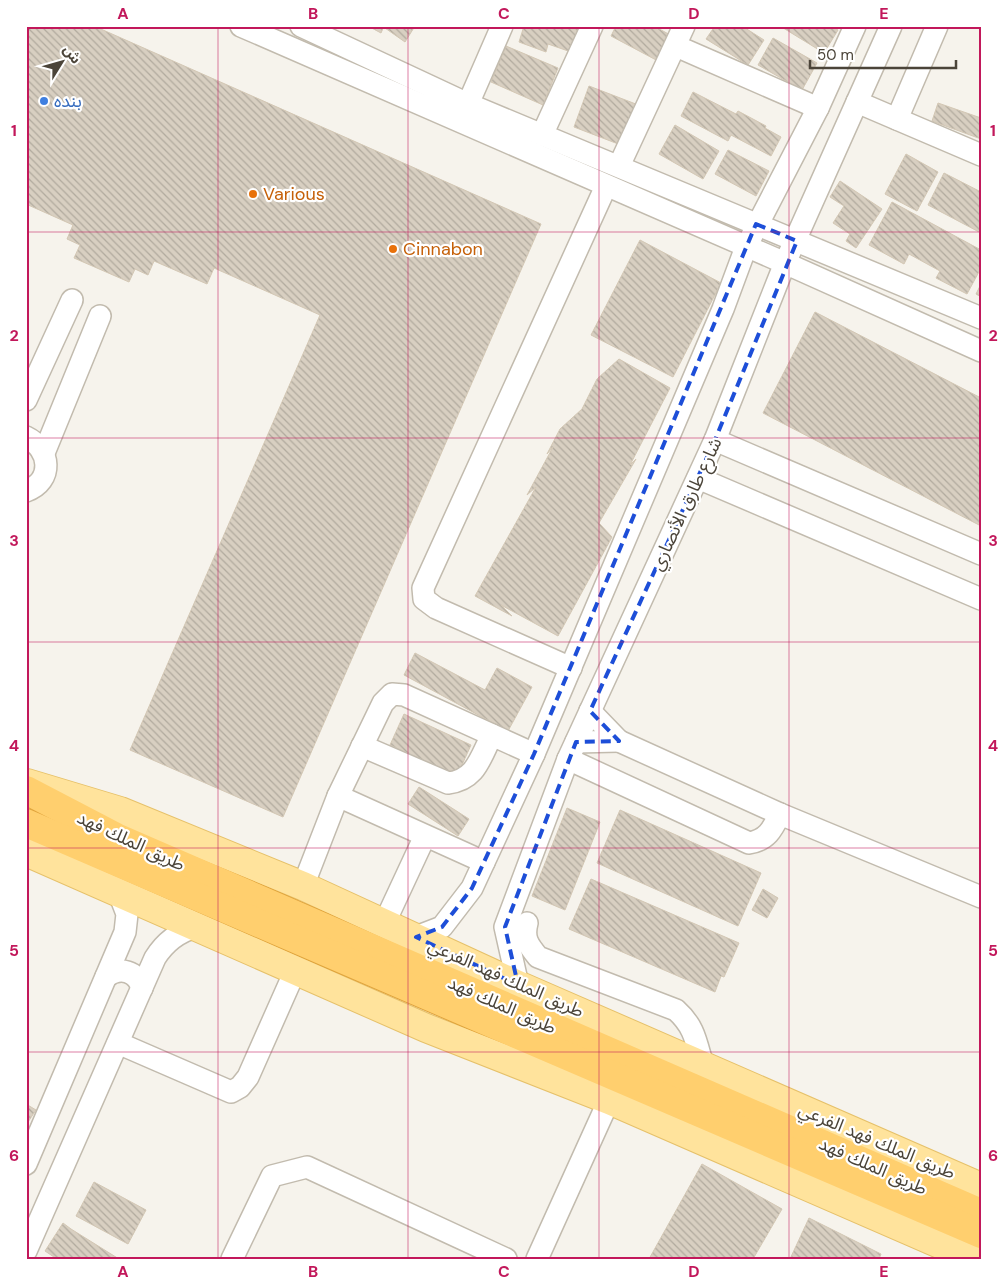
<svg xmlns="http://www.w3.org/2000/svg" width="1007" height="1285" font-family="'DM Sans','Noto Sans Arabic',sans-serif">
<style>
.building{fill:url(#building-back-hatch);stroke:#d3c7b4}
.lines{fill:none;stroke-linecap:round;stroke-linejoin:round}
.minor-casing{stroke:#c2bbae;stroke-width:24}
.major-casing{stroke:#e6c16a;stroke-width:30}
.highway-casing{stroke:#e0a43c;stroke-width:30}
.minor{stroke:#fff;stroke-width:21}
.major{stroke:#ffe39c;stroke-width:28}
.highway{stroke:#ffcf6e;stroke-width:28}
.marked{fill:none;stroke:#1d4ed8;stroke-width:4;stroke-dasharray:10 6;stroke-linejoin:round}
.grid{fill:none;stroke:#c2185b;stroke-width:1;stroke-opacity:0.55}
.shop-dot{fill:#3f7fe0;stroke:#fff;stroke-width:2}
.food-dot{fill:#e8710a;stroke:#fff;stroke-width:2}
.labels{text-anchor:middle;stroke-width:4.5;stroke-linejoin:round;paint-order:stroke}
.shop-label{font-size:18px;fill:#366cbe;stroke:#fff;text-anchor:start}
.food-label{font-size:18px;fill:#c56008;stroke:#fff;text-anchor:start}
.street-label{font-size:18px;fill:#4b4439;stroke:#fff}
.neatline{fill:none;stroke:#c2185b;stroke-width:2}
.grid-label{font-size:16px;text-anchor:middle;font-weight:bold;fill:#c2185b}
</style>
<defs>
<pattern id="building-back-hatch" width="6" height="6" patternUnits="userSpaceOnUse" patternTransform="scale(1.25)"><rect width="6" height="6" fill="#d8cfc1"/><path d="M-1 5l2 2M0 0l6 6M5-1l2 2" fill="none" stroke="#b1aa9e"/></pattern>
</defs>
<rect width="100%" height="100%" fill="#f6f3ec"/>
<!-- building -->
<g class="building">
<polygon points="26,26 94,26 541,224 283,817 130,750 320,315 214,268 207,284 154,261 148,275 135,269 129,282 74,258 80,245 67,239 73,225 26,204"/>
<polygon points="368,26 384,26 381,33"/>
<polygon points="386,26 415,26 405,42 385,28"/>
<polygon points="524,26 571,26 582,30 574,53 548,44 546,52 519,42"/>
<polygon points="616,26 654,26 672,36 658,61 611,36"/>
<polygon points="715,26 742,26 764,40 748,65 706,39"/>
<polygon points="780,26 831,26 838,30 824,53"/>
<polygon points="773,38 817,63 802,90 758,65"/>
<polygon points="506,46 558,68 543,105 491,82"/>
<polygon points="589,86 641,106 626,147 574,127"/>
<polygon points="693,92 736,114 738,111 766,126 765,128 781,137 771,156 731,135 728,141 681,116"/>
<polygon points="938,103 981,118 981,139 932,121"/>
<polygon points="675,125 719,151 703,179 659,154"/>
<polygon points="728,150 769,171 756,196 715,174"/>
<polygon points="906,154 938,172 917,211 885,194"/>
<polygon points="944,173 981,192 981,233 928,205"/>
<polygon points="840,181 882,209 856,248 846,241 850,234 833,223 844,206 830,197"/>
<polygon points="892,202 981,250 981,268 967,294 936,278 940,271 909,254 904,264 869,245"/>
<polygon points="640,240 721,283 673,377 591,335"/>
<polygon points="981,284 981,297 976,294"/>
<polygon points="815,312 981,398 981,526 763,413"/>
<polygon points="619,359 670,388 630,465 636,459 599,523 612,537 558,636 501,605 512,616 475,596 536,487 527,495 553,447 547,454 560,429 582,409 597,379"/>
<polygon points="415,653 485,690 497,668 532,687 508,731 404,675"/>
<polygon points="404,714 471,745 457,776 390,745"/>
<polygon points="419,787 469,819 458,836 408,804"/>
<polygon points="567,808 600,822 565,910 532,896"/>
<polygon points="620,810 761,873 738,926 597,863"/>
<polygon points="591,879 739,943 724,977 721,976 715,992 569,929"/>
<polygon points="763,889 778,898 767,918 752,910"/>
<polygon points="26,1104 36,1110 26,1125"/>
<polygon points="702,1164 782,1209 753,1259 649,1259"/>
<polygon points="94,1182 146,1210 128,1244 76,1216"/>
<polygon points="809,1218 881,1254 879,1259 790,1259"/>
<polygon points="63,1223 71,1229 119,1259 57,1259 45,1251"/>
</g>
<g class="lines">
<defs>
<g id="minor">
<polyline points="241,26 785,263 981,351"/>
<polyline points="301,26 468,104 981,318"/>
<polyline points="676,46 818,108"/>
<polyline points="857,102 981,155"/>
<polyline points="468,104 502,26"/>
<polyline points="897,119 937,26"/>
<polyline points="542,135 592,26"/>
<polyline points="619,166 684,26"/>
<polyline points="26,400 72,300"/>
<path d="M26 437C51 449 54 481 26 491"/>
<polyline points="715,440 981,554"/>
<polyline points="44,453 100,316"/>
<polyline points="698,478 981,599"/>
<polyline points="571,668 436,608 424,599 423,588 606,186"/>
<polyline points="619,741 780,814 981,897"/>
<polyline points="576,742 619,741 590,711"/>
<path d="M362 746 448 783C476 780 480 758 492 735"/>
<path d="M568 759 749 843C767 840 772 830 780 814"/>
<polyline points="338,796 484,862"/>
<polyline points="303,886 338,796 383,703 392,694 404,695 534,754"/>
<path d="M527 923C523 938 528 945 538 957L676 1010C695 1027 696 1042 703 1066"/>
<polyline points="384,924 425,836"/>
<polyline points="416,937 442,927 472,888 534,754 723,309 746,247 818,108 855,26"/>
<path d="M106 977C120 966 137 971 142 988"/>
<polyline points="518,985 505,927 568,759 715,440 785,263 891,26"/>
<polyline points="118,1043 231,1092 240,1087 248,1077 295,971"/>
<polyline points="26,1164 125,932 127,914 119,893"/>
<path d="M26 1251 155 958C165 942 178 932 196 927"/>
<polyline points="232,1259 272,1176 307,1167 506,1259"/>
<polyline points="537,1259 609,1100"/>
</g>
<g id="major">
<polyline points="27,783 120,811 303,886 518,985 981,1187"/>
<polyline points="26,852 426,1028 609,1100 974,1259"/>
</g>
<g id="highway">
<polyline points="26,790 116,837 981,1213"/>
<polyline points="26,823 981,1234"/>
</g>
</defs>
<!-- minor casing -->
<use href="#minor" class="minor-casing"/>
<!-- major casing -->
<use href="#major" class="major-casing"/>
<!-- highway casing -->
<use href="#highway" class="highway-casing"/>
<!-- minor -->
<use href="#minor" class="minor"/>
<!-- major -->
<use href="#major" class="major"/>
<!-- highway -->
<use href="#highway" class="highway"/>
</g>
<!-- marked area -->
<path class="marked" d="M756 224 797 241 715 440 590 711 619 741 576 742 505 927 518 985 416 937 442 927 472 888 534 754Z"/>
<!-- grid -->
<path class="grid" d="M218 26V1259M408 26V1259M599 26V1259M789 26V1259M26 232H981M26 438H981M26 642H981M26 848H981M26 1052H981"/>
<!-- markers -->
<circle class="shop-dot" cx="44" cy="101" r="5"/>
<g class="food-dot">
<circle cx="253" cy="194" r="5"/>
<circle cx="393" cy="249" r="5"/>
</g>
<g class="labels">
<!-- shop labels -->
<g class="shop-label">
<text x="54" y="107">بنده</text>
</g>
<!-- food labels -->
<g class="food-label">
<text x="263" y="200">Various</text>
<text x="403" y="255">Cinnabon</text>
</g>
<!-- street labels -->
<g class="street-label">
<text transform="translate(686 504) rotate(-65)" y="6">شارع طارق الأنصاري</text>
<text transform="translate(131 841) rotate(25)" y="6">طريق الملك فهد</text>
<text transform="translate(506 978) rotate(24)" y="6">طريق الملك فهد الفرعي</text>
<text transform="translate(502 1005) rotate(24)" y="6">طريق الملك فهد</text>
<text transform="translate(877 1141) rotate(23)" y="6">طريق الملك فهد الفرعي</text>
<text transform="translate(873 1166) rotate(24)" y="6">طريق الملك فهد</text>
</g>
</g>
<!-- border -->
<rect width="1007" height="1285" fill="none" stroke="#ffffff" stroke-width="55"/>
<!-- north arrow -->
<g transform="translate(62 62) rotate(53)" stroke="#ffffff" stroke-width="4" paint-order="stroke">
<path d="M0-4L9 19L0 12L-9 19Z" fill="#4b4439"/>
<text y="-8" font-size="14" font-weight="bold" text-anchor="middle" fill="#4b4439">ش</text>
</g>
<!-- scale -->
<path d="M810 60v8h146v-8" fill="none" stroke="#4b4439" stroke-width="2.5"/>
<text x="817" y="60" font-size="15" fill="#4b4439" stroke="#ffffff" stroke-width="4" paint-order="stroke">50 m</text>
<rect x="28" y="28" width="952" height="1230" class="neatline"/>
<g class="grid-label">
<text x="123" y="19">A</text>
<text x="313" y="19">B</text>
<text x="504" y="19">C</text>
<text x="694" y="19">D</text>
<text x="884" y="19">E</text>
<text x="14" y="136">1</text>
<text x="993" y="136">1</text>
<text x="14" y="341">2</text>
<text x="993" y="341">2</text>
<text x="14" y="546">3</text>
<text x="993" y="546">3</text>
<text x="14" y="751">4</text>
<text x="993" y="751">4</text>
<text x="14" y="956">5</text>
<text x="993" y="956">5</text>
<text x="14" y="1161">6</text>
<text x="993" y="1161">6</text>
<text x="123" y="1277">A</text>
<text x="313" y="1277">B</text>
<text x="504" y="1277">C</text>
<text x="694" y="1277">D</text>
<text x="884" y="1277">E</text>
</g>
</svg>
